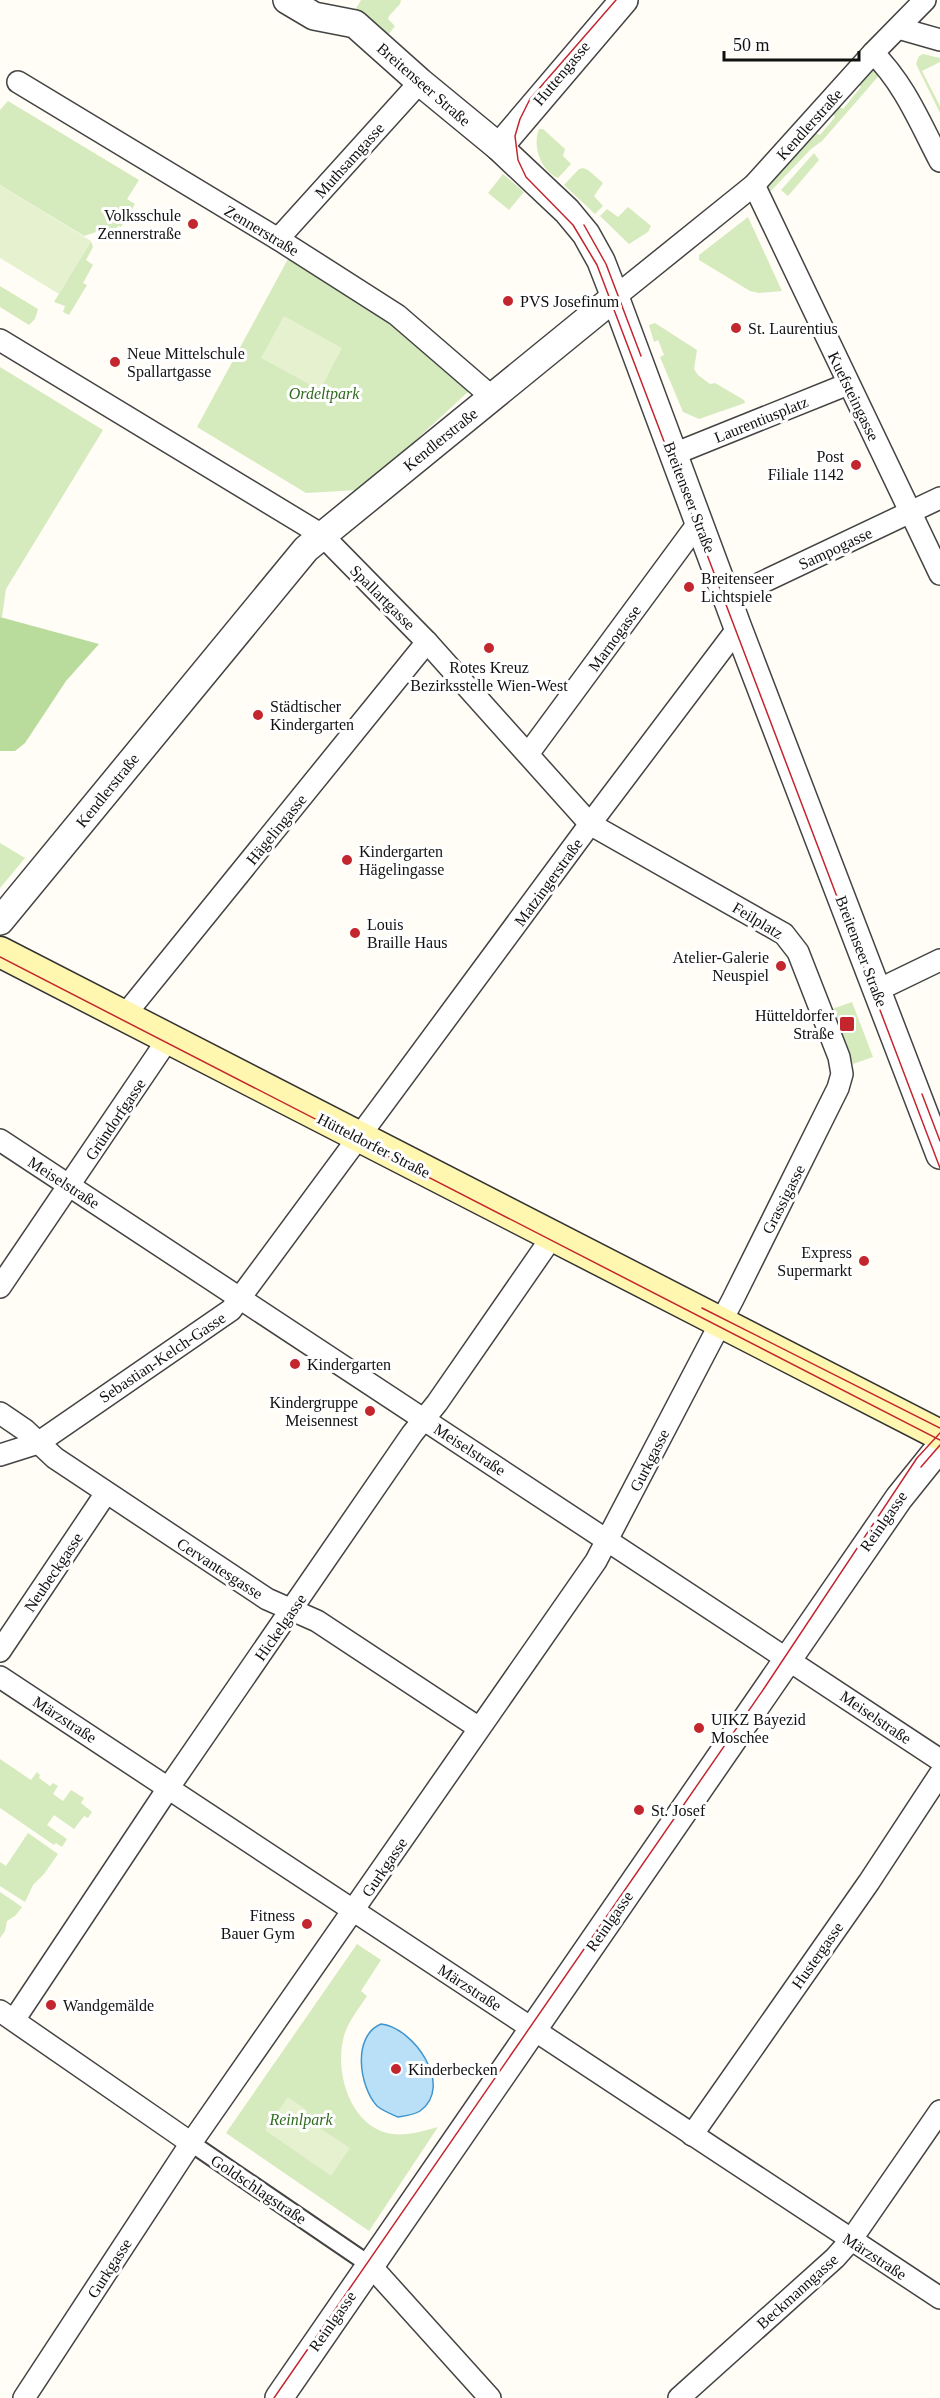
<svg xmlns="http://www.w3.org/2000/svg" width="940" height="2398" font-family="'Times New Roman',serif">
<style>
.green{fill:#d5ebbd}
.forest{fill:#b9dc9c}
.pitch{fill:#e6f2cf}
.water{fill:#b9e0f7;stroke:#3f96cf;stroke-width:1.5}
.lines{fill:none;stroke-linecap:round;stroke-linejoin:round}
.pedestrian-casing{stroke:#444;stroke-width:20}
.minor-casing{stroke:#444;stroke-width:24}
.tertiary-casing{stroke:#444;stroke-width:30}
.secondary-casing{stroke:#333;stroke-width:33}
.pedestrian{stroke:#fff;stroke-width:16}
.minor{stroke:#fff;stroke-width:21}
.tertiary{stroke:#fff;stroke-width:27}
.secondary{stroke:#fff6b0;stroke-width:30}
.tram{stroke:#c4262e;stroke-width:1.5}
.poi-dot{fill:#c4262e;stroke:#fff;stroke-width:2}
.labels{text-anchor:middle;stroke-width:6;stroke-linejoin:round;paint-order:stroke}
.street-label{font-size:16px;fill:#111;stroke:#fff}
.poi-label{font-size:16px;fill:#111;stroke:#fff;text-anchor:start}
.park-label{font-size:16px;font-style:italic;fill:#2f6b1f;stroke:#fff}
</style>
<rect width="100%" height="100%" fill="#fffdf5"/>
<!-- green -->
<g class="green">
<polygon points="361,0 401,0 400,4 389,16 388,19 395,26 388,35 354,12"/>
<polygon points="923,54 940,58 940,62 922,71 940,106 940,113 916,64 919,56"/>
<polygon points="877,69 883,71 822,141 811,149 767,195 767,188 770,181 815,133 820,135 835,117 832,113 838,106 843,109 861,87 858,84 870,71"/>
<polygon points="8,101 139,180 127,199 135,204 121,227 118,226 111,238 99,231 84,236 0,185 0,110"/>
<path d="M539 129H543L565 149 563 156 571 164 558 178C541 171 532 146 539 129Z"/>
<polygon points="814,153 819,160 788,196 781,190"/>
<polygon points="583,168 588,170 603,183 594,196 603,206 595,214 564,185 579,169"/>
<polygon points="503,174 524,192 509,210 488,193"/>
<polygon points="628,207 651,226 648,232 629,244 600,216 607,209 618,217"/>
<polygon points="748,217 782,291 759,293 750,291 699,260 699,255"/>
<polygon points="91,241 93,247 86,260 93,265 83,283 87,285 69,315 63,312 65,306 54,302"/>
<polygon points="288,259 381,314 469,391 368,484 358,490 306,493 197,427"/>
<polygon points="0,286 38,309 35,319 29,325 0,307"/>
<polygon points="655,323 697,350 694,369 698,375 710,384 715,383 744,400 745,403 699,419 683,412 660,357 664,355 658,340 654,342 649,325"/>
<polygon points="0,367 103,430 6,589 2,617 0,617"/>
<polygon points="0,843 25,858 0,888"/>
<polygon points="852,1002 873,1057 853,1064 832,1009"/>
<polygon points="0,1759 31,1780 37,1772 40,1775 39,1778 50,1786 53,1783 58,1786 53,1794 63,1801 71,1790 84,1798 81,1803 92,1812 88,1818 84,1816 74,1829 54,1815 47,1825 67,1839 62,1847 56,1843 54,1845 0,1808"/>
<polygon points="28,1833 58,1854 44,1874 33,1885 25,1902 0,1886 0,1862 6,1866"/>
<polygon points="0,1892 22,1907 16,1915 7,1921 5,1931 0,1938"/>
<path d="M357 1944 381 1960 361 1991 367 1996C358 2010 346 2024 343 2040 335 2076 352 2128 392 2134 407 2136 424 2131 438 2127L369 2231 226 2133Z"/>
</g>
<!-- forest -->
<polygon class="forest" points="0,617 99,644 66,681 25,743 15,751 0,751"/>
<!-- pitch -->
<g class="pitch">
<polygon points="0,185 91,241 59,294 0,258"/>
<polygon points="284,316 342,348 320,390 261,358"/>
<polygon points="288,2097 308,2111 304,2118 350,2148 331,2176 265,2130"/>
</g>
<!-- water -->
<path class="water" d="M381 2024C413 2027 455 2086 420 2111 414 2115 405 2116 398 2117 391 2114 383 2111 377 2106 359 2086 352 2036 381 2024Z"/>
<g class="lines">
<defs>
<polyline id="pedestrian" points="191,2143 370,2265"/>
<g id="minor">
<polyline points="898,28 940,40"/>
<path d="M873 53C904 83 920 123 940 161"/>
<polyline points="18,82 278,239 397,315 492,397"/>
<polyline points="754,185 940,574"/>
<polyline points="278,239 420,82"/>
<polyline points="615,297 754,185 873,53 925,0"/>
<polyline points="0,340 322,535 427,642 590,824 784,934 798,952 839,1057 842,1074 838,1088 733,1299 596,1561 191,2143 24,2398"/>
<polyline points="674,454 848,384"/>
<polyline points="729,598 940,498"/>
<polyline points="528,754 699,522"/>
<polyline points="878,990 940,960"/>
<polyline points="124,1016 427,642"/>
<polyline points="0,1140 940,1760"/>
<polyline points="0,1287 168,1039"/>
<polyline points="0,1413 25,1430 55,1458 267,1599 317,1621 479,1728"/>
<polyline points="0,1455 38,1443 231,1310 590,824 738,628"/>
<polyline points="0,1651 106,1493"/>
<polyline points="0,1677 940,2298"/>
<polyline points="0,2011 191,2143"/>
<polyline points="14,2020 169,1787 412,1434 437,1403 552,1237"/>
<polyline points="692,2135 869,1882 940,1774"/>
<polyline points="370,2265 490,2398"/>
<polyline points="679,2398 835,2258 851,2240 940,2111"/>
</g>
<g id="tertiary">
<polyline points="287,0 314,16 355,24 420,82 499,147 567,211 586,234 601,261 615,297 738,628 940,1155"/>
<polyline points="499,147 624,0"/>
<polyline points="0,921 306,549 615,297"/>
<polyline points="279,2398 899,1498 940,1447"/>
</g>
<polyline id="secondary" points="0,952 940,1435"/>
</defs>
<!-- pedestrian casing -->
<use href="#pedestrian" class="pedestrian-casing"/>
<!-- minor casing -->
<use href="#minor" class="minor-casing"/>
<!-- tertiary casing -->
<use href="#tertiary" class="tertiary-casing"/>
<!-- secondary casing -->
<use href="#secondary" class="secondary-casing"/>
<!-- pedestrian -->
<use href="#pedestrian" class="pedestrian"/>
<!-- minor -->
<use href="#minor" class="minor"/>
<!-- tertiary -->
<use href="#tertiary" class="tertiary"/>
<!-- secondary -->
<use href="#secondary" class="secondary"/>
<!-- tram -->
<g class="tram">
<polyline points="616,0 530,99 520,119 515,136 518,160 526,177 573,225 597,265 940,1168"/>
<polyline points="584,225 606,264 641,356"/>
<polyline points="0,957 940,1440"/>
<polyline points="922,1094 940,1141"/>
<polyline points="702,1308 940,1428"/>
<polyline points="921,1467 940,1445"/>
<polyline points="274,2398 765,1687 917,1458 940,1433"/>
</g>
</g>
<!-- markers -->
<g class="poi-dot">
<circle cx="193" cy="224" r="6"/>
<circle cx="508" cy="301" r="6"/>
<circle cx="736" cy="328" r="6"/>
<circle cx="115" cy="362" r="6"/>
<circle cx="856" cy="465" r="6"/>
<circle cx="689" cy="587" r="6"/>
<circle cx="489" cy="648" r="6"/>
<circle cx="258" cy="715" r="6"/>
<circle cx="347" cy="860" r="6"/>
<circle cx="355" cy="933" r="6"/>
<circle cx="781" cy="966" r="6"/>
<rect x="839" y="1016" width="16" height="16" rx="3"/>
<circle cx="864" cy="1261" r="6"/>
<circle cx="295" cy="1364" r="6"/>
<circle cx="370" cy="1411" r="6"/>
<circle cx="699" cy="1728" r="6"/>
<circle cx="639" cy="1810" r="6"/>
<circle cx="307" cy="1924" r="6"/>
<circle cx="51" cy="2005" r="6"/>
<circle cx="396" cy="2069" r="6"/>
</g>
<g class="labels">
<!-- street labels -->
<g class="street-label">
<text transform="translate(561 73) rotate(-50)" y="6">Huttengasse</text>
<text transform="translate(424 84) rotate(41)" y="6">Breitenseer Straße</text>
<text transform="translate(809 124) rotate(-48)" y="6">Kendlerstraße</text>
<text transform="translate(349 160) rotate(-48)" y="6">Muthsamgasse</text>
<text transform="translate(262 230) rotate(31)" y="6">Zennerstraße</text>
<text transform="translate(854 396) rotate(64)" y="6">Kuefsteingasse</text>
<text transform="translate(761 419) rotate(-22)" y="6">Laurentiusplatz</text>
<text transform="translate(440 439) rotate(-39)" y="6">Kendlerstraße</text>
<text transform="translate(690 497) rotate(69)" y="6">Breitenseer Straße</text>
<text transform="translate(835 548) rotate(-25)" y="6">Sampogasse</text>
<text transform="translate(383 597) rotate(45)" y="6">Spallartgasse</text>
<text transform="translate(614 638) rotate(-54)" y="6">Marnogasse</text>
<text transform="translate(107 790) rotate(-51)" y="6">Kendlerstraße</text>
<text transform="translate(276 829) rotate(-51)" y="6">Hägelingasse</text>
<text transform="translate(548 882) rotate(-54)" y="6">Matzingerstraße</text>
<text transform="translate(758 920) rotate(31)" y="6">Feilplatz</text>
<text transform="translate(862 951) rotate(69)" y="6">Breitenseer Straße</text>
<text transform="translate(115 1119) rotate(-56)" y="6">Gründorfgasse</text>
<text transform="translate(374 1145) rotate(27)" y="6">Hütteldorfer Straße</text>
<text transform="translate(64 1182) rotate(33)" y="6">Meiselstraße</text>
<text transform="translate(783 1199) rotate(-63)" y="6">Grassigasse</text>
<text transform="translate(162 1357) rotate(-34)" y="6">Sebastian-Kelch-Gasse</text>
<text transform="translate(470 1449) rotate(33)" y="6">Meiselstraße</text>
<text transform="translate(649 1460) rotate(-63)" y="6">Gurkgasse</text>
<text transform="translate(883 1521) rotate(-55)" y="6">Reinlgasse</text>
<text transform="translate(220 1568) rotate(33)" y="6">Cervantesgasse</text>
<text transform="translate(53 1572) rotate(-56)" y="6">Neubeckgasse</text>
<text transform="translate(280 1627) rotate(-55)" y="6">Hickelgasse</text>
<text transform="translate(876 1717) rotate(34)" y="6">Meiselstraße</text>
<text transform="translate(65 1719) rotate(33)" y="6">Märzstraße</text>
<text transform="translate(384 1867) rotate(-56)" y="6">Gurkgasse</text>
<text transform="translate(609 1921) rotate(-55)" y="6">Reinlgasse</text>
<text transform="translate(817 1955) rotate(-55)" y="6">Hustergasse</text>
<text transform="translate(470 1987) rotate(33)" y="6">Märzstraße</text>
<text transform="translate(259 2189) rotate(34)" y="6">Goldschlagstraße</text>
<text transform="translate(875 2256) rotate(33)" y="6">Märzstraße</text>
<text transform="translate(109 2268) rotate(-57)" y="6">Gurkgasse</text>
<text transform="translate(797 2291) rotate(-42)" y="6">Beckmanngasse</text>
<text transform="translate(332 2321) rotate(-55)" y="6">Reinlgasse</text>
</g>
<!-- poi labels -->
<g class="poi-label">
<text x="181" y="221" text-anchor="end">Volksschule<tspan x="181" dy="18">Zennerstraße</tspan></text>
<text x="520" y="307">PVS Josefinum</text>
<text x="748" y="334">St. Laurentius</text>
<text x="127" y="359">Neue Mittelschule<tspan x="127" dy="18">Spallartgasse</tspan></text>
<text x="844" y="462" text-anchor="end">Post<tspan x="844" dy="18">Filiale 1142</tspan></text>
<text x="701" y="584">Breitenseer<tspan x="701" dy="18">Lichtspiele</tspan></text>
<text x="489" y="673" text-anchor="middle">Rotes Kreuz<tspan x="489" dy="18">Bezirksstelle Wien-West</tspan></text>
<text x="270" y="712">Städtischer<tspan x="270" dy="18">Kindergarten</tspan></text>
<text x="359" y="857">Kindergarten<tspan x="359" dy="18">Hägelingasse</tspan></text>
<text x="367" y="930">Louis<tspan x="367" dy="18">Braille Haus</tspan></text>
<text x="769" y="963" text-anchor="end">Atelier-Galerie<tspan x="769" dy="18">Neuspiel</tspan></text>
<text x="834" y="1021" text-anchor="end">Hütteldorfer<tspan x="834" dy="18">Straße</tspan></text>
<text x="852" y="1258" text-anchor="end">Express<tspan x="852" dy="18">Supermarkt</tspan></text>
<text x="307" y="1370">Kindergarten</text>
<text x="358" y="1408" text-anchor="end">Kindergruppe<tspan x="358" dy="18">Meisennest</tspan></text>
<text x="711" y="1725">UIKZ Bayezid<tspan x="711" dy="18">Moschee</tspan></text>
<text x="651" y="1816">St. Josef</text>
<text x="295" y="1921" text-anchor="end">Fitness<tspan x="295" dy="18">Bauer Gym</tspan></text>
<text x="63" y="2011">Wandgemälde</text>
<text x="408" y="2075">Kinderbecken</text>
</g>
<!-- park labels -->
<g class="park-label">
<text x="324" y="399">Ordeltpark</text>
<text x="301" y="2125">Reinlpark</text>
</g>
</g>
<!-- scale -->
<path d="M724 51v9h135v-9" fill="none" stroke="#111111" stroke-width="3"/>
<text x="733" y="51" font-size="18" fill="#111111" stroke="#ffffff" stroke-width="4.5" paint-order="stroke">50 m</text>
</svg>
